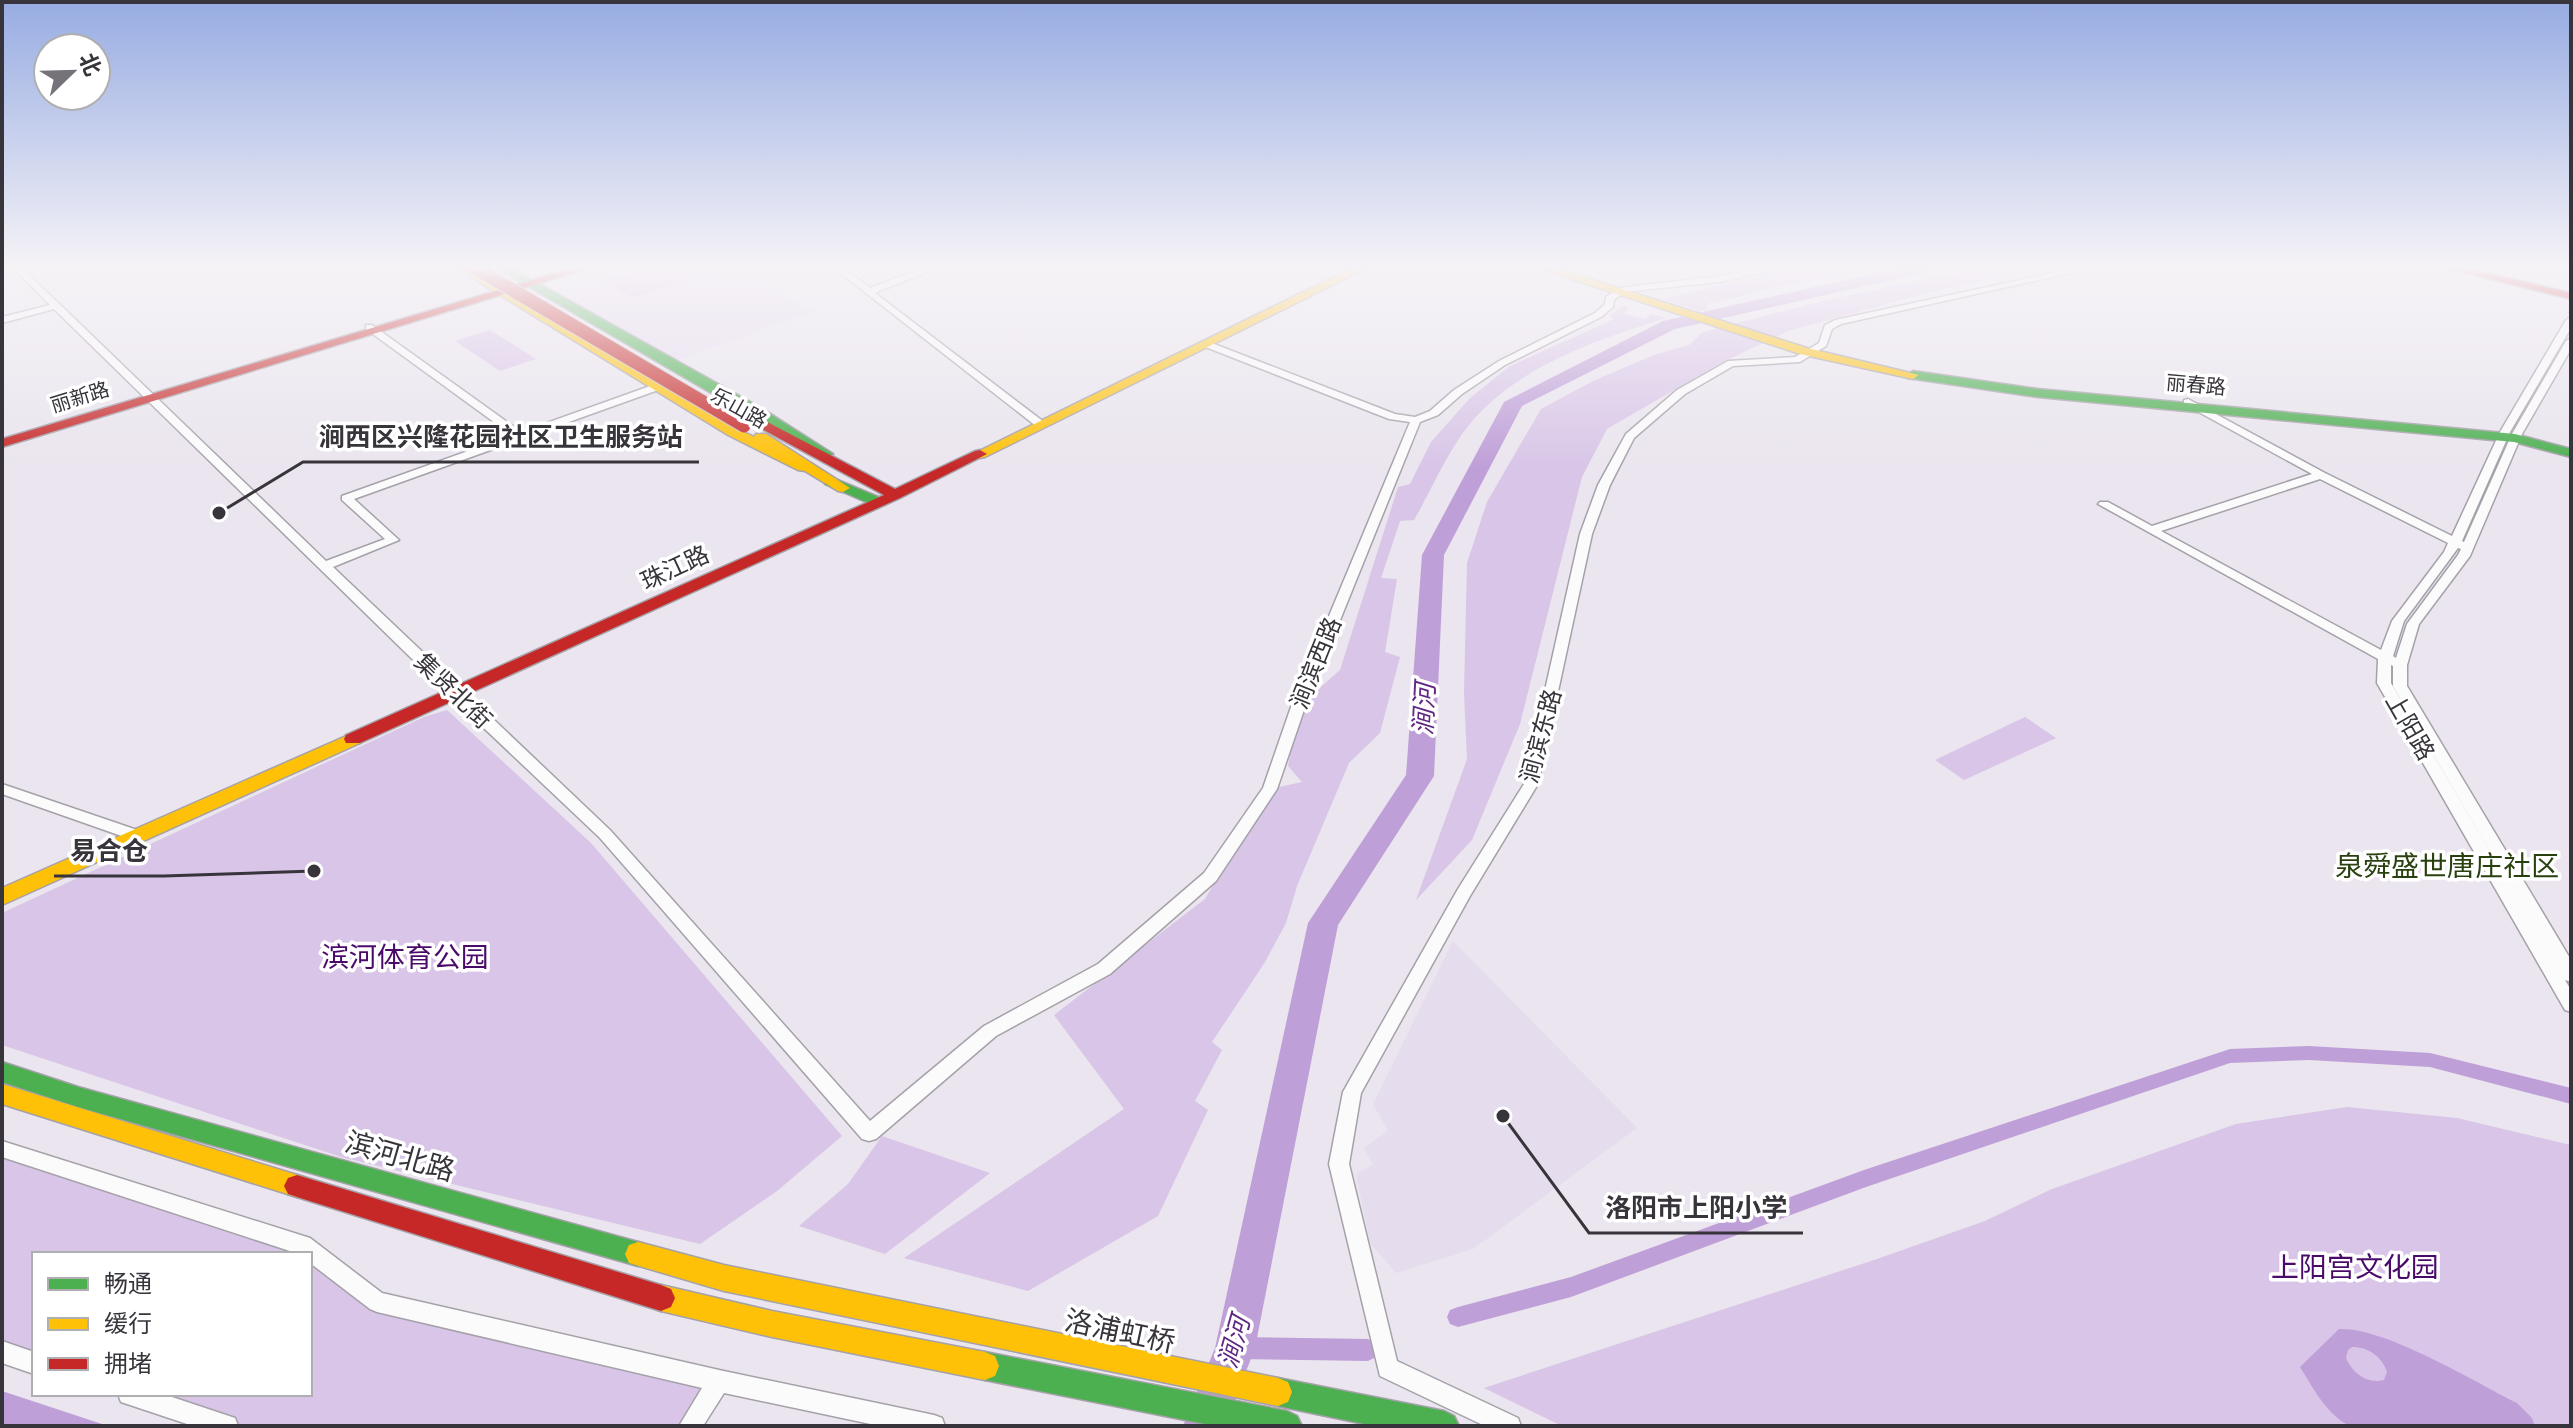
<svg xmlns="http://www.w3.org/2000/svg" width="2573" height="1428" font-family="'Alegreya Sans','Noto Sans SC',sans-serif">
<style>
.built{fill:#e5dced}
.green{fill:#d8c5e7}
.water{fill:#bf9fd8;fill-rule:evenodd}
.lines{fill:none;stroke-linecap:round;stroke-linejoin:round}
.canal{fill:#bf9fd8;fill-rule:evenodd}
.river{fill:#bf9fd8;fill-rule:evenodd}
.street-casing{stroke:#a5a1a8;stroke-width:3}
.fast-casing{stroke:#a5a1a8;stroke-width:3}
.slow-casing{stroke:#a5a1a8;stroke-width:3}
.jam-casing{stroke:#a5a1a8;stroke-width:3}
.street{fill:#fcfbfc;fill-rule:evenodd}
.fast{fill:#4caf50;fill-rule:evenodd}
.slow{fill:#ffc107;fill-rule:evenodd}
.jam{fill:#c62828;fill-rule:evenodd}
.jam-bridge-casing{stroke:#c5c1c6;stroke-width:15;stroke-linecap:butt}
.jam-bridge{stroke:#c62828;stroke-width:13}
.labels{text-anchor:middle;stroke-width:7;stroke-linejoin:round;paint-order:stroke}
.far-street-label{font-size:20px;fill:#38343b;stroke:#fff}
.street-label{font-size:24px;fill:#38343b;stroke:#fff}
.water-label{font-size:26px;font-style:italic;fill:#612784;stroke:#fff}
.quarter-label{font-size:28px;fill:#29410e;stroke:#fff}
.near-park-label{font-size:28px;fill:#4a0a6a;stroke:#fff}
.near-street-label{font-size:28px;fill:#38343b;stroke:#fff}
.leader{fill:none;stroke:#38343b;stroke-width:3}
.callout-dot{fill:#38343b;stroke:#fff;stroke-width:3}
.callout-label{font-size:26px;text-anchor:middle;font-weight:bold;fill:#38343b;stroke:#fff;stroke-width:7;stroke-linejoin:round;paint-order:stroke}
</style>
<rect width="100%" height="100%" fill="#eae5ee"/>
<!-- built -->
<g class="built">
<polygon points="609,268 772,268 777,272 755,282 815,311 677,360 548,287"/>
<polygon points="1453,941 1637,1128 1473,1249 1396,1273 1370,1243 1356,1174 1373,1165 1364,1148 1388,1131 1373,1104"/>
</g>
<!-- green -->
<g class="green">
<polygon points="644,268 725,268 633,298 603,281"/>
<polygon points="1793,268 1873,268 1772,288 1723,301 1707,303 1708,310 1700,311 1663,299"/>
<polygon points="1980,268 2045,268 1931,292 1788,331 1721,363 1607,429 1582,477 1520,724 1472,840 1416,900 1467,759 1464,693 1467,563 1487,502 1541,409 1593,381 1654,355 1689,345 1703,332 1823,301"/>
<path d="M1623 306 1629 308 1624 314 1644 319 1652 314 1666 318C1597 340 1517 366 1469 425 1447 452 1432 489 1414 520L1400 521 1381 578 1397 579 1385 652 1400 657 1380 733 1349 763 1297 886 1286 923 1265 962 1212 1042 1222 1050 1195 1101 1208 1110 1158 1216 1028 1291 904 1258 1124 1109 1054 1015 1205 899 1270 789 1302 782 1288 766 1298 707 1340 670 1398 487 1410 484 1431 442 1470 398 1510 366 1614 319 1609 316Z"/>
<polygon points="490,330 536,359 500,371 455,341"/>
<polygon points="447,710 591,843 842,1136 777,1191 700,1244 341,1157 2,1045 2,913 424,717"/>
<polygon points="2025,717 2056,738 1964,780 1935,760"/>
<polygon points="2347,1107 2457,1118 2571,1145 2571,1426 1562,1426 1484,1388 1874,1260 1985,1221 2052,1189 2236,1124"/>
<polygon points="882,1136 990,1173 885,1254 799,1226 848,1184"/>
<polygon points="2,1149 303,1245 377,1302 719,1381 690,1426 227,1426 129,1394 310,1394 310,1254 34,1254 34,1363 2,1352"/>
</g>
<!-- water -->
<g class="water">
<path d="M2339 1329C2385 1327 2473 1381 2517 1403L2532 1418 2535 1426H2350C2327 1415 2313 1388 2300 1367ZM2352 1347C2369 1347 2382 1357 2387 1372L2384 1380C2367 1384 2353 1374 2346 1358L2348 1350Z"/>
<polygon points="2,1391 108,1426 2,1426"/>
</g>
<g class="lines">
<!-- canal -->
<g class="canal">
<polygon points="2309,1046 2430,1053 2571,1088 2571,1104 2430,1067 2309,1060 2230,1063 1866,1187 1571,1297 1458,1327 1450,1324 1447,1317 1450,1310 1458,1307 1571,1277 1864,1170 2230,1049"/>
<polygon points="1235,1337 1368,1339 1376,1343 1379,1350 1376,1357 1368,1361 1235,1359 1227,1355 1224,1348 1227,1341"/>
</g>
<!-- river -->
<polygon class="river" points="1899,268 1931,268 1923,273 1675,329 1522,406 1444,555 1434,776 1338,925 1255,1348 1225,1426 1183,1426 1215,1348 1308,923 1406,775 1422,555 1504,402 1663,321"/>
<defs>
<g id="street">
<polygon points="13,268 22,268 326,561 385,539 342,500 342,496 653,385 661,385 661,389 354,499 399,540 333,567 610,830 870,1121 984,1026 1098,964 1204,873 1263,788 1291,707 1410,422 1389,419 1203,346 1203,342 1209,342 1395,414 1415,417 1430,411 1454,390 1499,361 1595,313 1605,304 1606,297 1619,288 1719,276 1762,268 1782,268 1719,282 1624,292 1614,300 1613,307 1601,317 1505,365 1462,394 1438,415 1420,422 1305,707 1277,789 1216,881 1110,974 996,1036 876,1139 869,1141 862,1139 600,838 451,697 54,309 2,323 2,317 50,305"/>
<polygon points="834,268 844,268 870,288 923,268 936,268 875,293 1044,422 1044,426 1036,426"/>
<polygon points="2075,268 2093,268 1841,324 1832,329 1826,346 1800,362 1733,366 1685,394 1634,438 1610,485 1592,534 1538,784 1470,896 1361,1093 1349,1164 1397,1361 1518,1418 1521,1426 1485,1426 1380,1376 1329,1164 1343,1092 1458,889 1524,784 1580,534 1598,485 1626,434 1677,390 1728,361 1795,357 1819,343 1825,325 1835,320"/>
<path d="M2571 317V328L2510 432 2462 541 2464 542 2512 434 2566 341 2571 338V349L2522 434 2470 556 2419 624 2407 665V686L2571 960V982L2565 980 2571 990V1012L2565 1010 2377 683 2378 659 2098 504 2100 502H2108L2152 526 2312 474 2184 404V400L2188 399 2325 473 2452 536 2500 432 2566 320ZM2320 479 2448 543 2444 552 2392 621 2381 650 2161 531ZM2458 548 2461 549 2458 555 2407 624 2396 658 2393 656 2404 621ZM2391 665 2393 666V686L2517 897 2391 683Z"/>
<polygon points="366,325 372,325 517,429 517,433 509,433 366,329"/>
<polygon points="2,784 143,832 146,836 143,840 133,840 2,794"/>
<polygon points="2,1141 310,1238 382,1293 719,1370 934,1415 942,1418 945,1426 880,1426 724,1393 703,1426 679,1426 702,1388 377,1312 370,1309 310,1263 310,1254 299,1254 2,1157"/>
<polygon points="2,1341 34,1352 34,1374 2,1363"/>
<polygon points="118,1394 163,1394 235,1418 238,1426 193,1426 121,1402"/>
</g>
<g id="fast">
<polygon points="497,268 511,268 761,408 833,454 826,458 821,457"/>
<polygon points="1913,371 2038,389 2515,434 2571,449 2571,457 2514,442 2038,397 1908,378 1907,375"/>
<polygon points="830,477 883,499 885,502 883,505 873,505 825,484 825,478"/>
<polygon points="2,1062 78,1087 638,1242 647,1245 651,1254 647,1263 638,1266 78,1107 2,1082"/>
<polygon points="985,1352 1287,1411 1297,1416 1302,1426 1215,1426 985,1380 975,1376 971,1366 975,1356"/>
<polygon points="1278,1378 1444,1411 1454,1416 1459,1426 1374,1426 1278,1406 1268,1402 1264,1392 1268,1382"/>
</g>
<g id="slow">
<polygon points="456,268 470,268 738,429 754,437 756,434 766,434 850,488 843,492 838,491 805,471 798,470 728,435"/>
<polygon points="1352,268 1367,268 985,457 980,458 973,454"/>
<polygon points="1538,268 1556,268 1807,348 1919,375 1913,379 1800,354"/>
<polygon points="353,733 362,739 360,743 2,905 2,888"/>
<polygon points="2,1084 297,1175 306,1178 310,1186 306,1194 297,1197 2,1104"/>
<polygon points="638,1242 724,1265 1278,1378 1288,1382 1292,1392 1288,1402 1278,1406 724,1291 629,1263 625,1254 629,1245"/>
<polygon points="661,1285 772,1311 985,1352 995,1356 999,1366 995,1376 985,1380 772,1337 661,1311 651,1307 647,1298 651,1289"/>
</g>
<g id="jam">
<polygon points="572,268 590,268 2,447 2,439"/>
<polygon points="2445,268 2466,268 2571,293 2571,299"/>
<polygon points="756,416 895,489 975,451 980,450 987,454 900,498 360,743 346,743 344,739 346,735 884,495 751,423 751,417"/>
<polygon points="297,1175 661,1285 671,1289 675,1298 671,1307 661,1311 297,1197 288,1194 284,1186 288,1178"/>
</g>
</defs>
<!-- street casing -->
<use href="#street" class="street-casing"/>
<!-- fast casing -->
<use href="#fast" class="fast-casing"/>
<!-- slow casing -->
<use href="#slow" class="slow-casing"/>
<!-- jam casing -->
<use href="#jam" class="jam-casing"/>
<!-- street -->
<use href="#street" class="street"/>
<!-- fast -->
<use href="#fast" class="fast"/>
<!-- slow -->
<use href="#slow" class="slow"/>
<!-- jam -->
<use href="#jam" class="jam"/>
<defs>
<polyline id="jam-bridge" points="475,268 744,426"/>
</defs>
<!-- jam-bridge casing -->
<use href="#jam-bridge" class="jam-bridge-casing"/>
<!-- jam-bridge -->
<use href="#jam-bridge" class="jam-bridge"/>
</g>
<!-- sky -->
<linearGradient id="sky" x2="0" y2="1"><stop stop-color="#97ace2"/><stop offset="0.57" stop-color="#f6f3f7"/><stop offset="1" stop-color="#f6f3f7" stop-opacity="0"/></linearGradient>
<rect width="2573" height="468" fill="url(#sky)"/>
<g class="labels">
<!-- far-street labels -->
<g class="far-street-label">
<text transform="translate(2196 385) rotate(5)" y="7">丽春路</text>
<text transform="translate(80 397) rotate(-17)" y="7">丽新路</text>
<text transform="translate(739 408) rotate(29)" y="7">乐山路</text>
</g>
<!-- street labels -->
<g class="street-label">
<text transform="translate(675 568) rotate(-25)" y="8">珠江路</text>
<text transform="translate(1316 663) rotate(-68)" y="8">涧滨西路</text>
<text transform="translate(453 691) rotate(44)" y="8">集贤北街</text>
<text transform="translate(2410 727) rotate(60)" y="8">上阳路</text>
<text transform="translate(1541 736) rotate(-75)" y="8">涧滨东路</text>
</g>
<!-- water labels -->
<g class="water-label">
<text transform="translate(1424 709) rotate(-87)" y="9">涧河</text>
<text transform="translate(1234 1342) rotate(-74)" y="9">涧河</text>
</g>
<!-- quarter labels -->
<g class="quarter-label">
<text x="2447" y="876">泉舜盛世唐庄社区</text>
</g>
<!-- near-park labels -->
<g class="near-park-label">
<text x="405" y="967">滨河体育公园</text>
<text x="2355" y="1277">上阳宫文化园</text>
</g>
<!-- near-street labels -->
<g class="near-street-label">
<text transform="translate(400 1156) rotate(16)" y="10">滨河北路</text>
<text transform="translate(1120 1331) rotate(12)" y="10">洛浦虹桥</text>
</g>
</g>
<!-- callouts -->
<path class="leader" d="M219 513L303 462H699M314 871L164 876H54M1503 1116L1589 1233H1803"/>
<g class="callout-dot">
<circle cx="219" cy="513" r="8"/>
<circle cx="314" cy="871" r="8"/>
<circle cx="1503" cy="1116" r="8"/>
</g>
<g class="callout-label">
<text x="501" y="446">涧西区兴隆花园社区卫生服务站</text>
<text x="109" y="860">易合仓</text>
<text x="1696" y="1217">洛阳市上阳小学</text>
</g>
<!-- border -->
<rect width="2573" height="1428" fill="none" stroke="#38343b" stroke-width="8"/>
<!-- legend -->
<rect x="32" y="1252" width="280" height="144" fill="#ffffff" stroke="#afaeb1" stroke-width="2"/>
<rect x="48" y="1278" width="40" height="12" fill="#4caf50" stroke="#afaeb1" stroke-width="2"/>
<text x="104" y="1292" font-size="24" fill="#38343b">畅通</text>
<rect x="48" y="1318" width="40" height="12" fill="#ffc107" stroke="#afaeb1" stroke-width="2"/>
<text x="104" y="1332" font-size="24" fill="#38343b">缓行</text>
<rect x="48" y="1358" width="40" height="12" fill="#c62828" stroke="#afaeb1" stroke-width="2"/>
<text x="104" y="1372" font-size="24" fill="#38343b">拥堵</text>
<!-- north arrow -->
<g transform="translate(72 72) rotate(67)"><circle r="38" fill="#ffffff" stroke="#afaeb1" stroke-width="2"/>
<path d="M0-6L14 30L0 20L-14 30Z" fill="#76727a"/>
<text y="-12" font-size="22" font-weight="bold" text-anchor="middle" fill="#38343b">北</text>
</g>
</svg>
